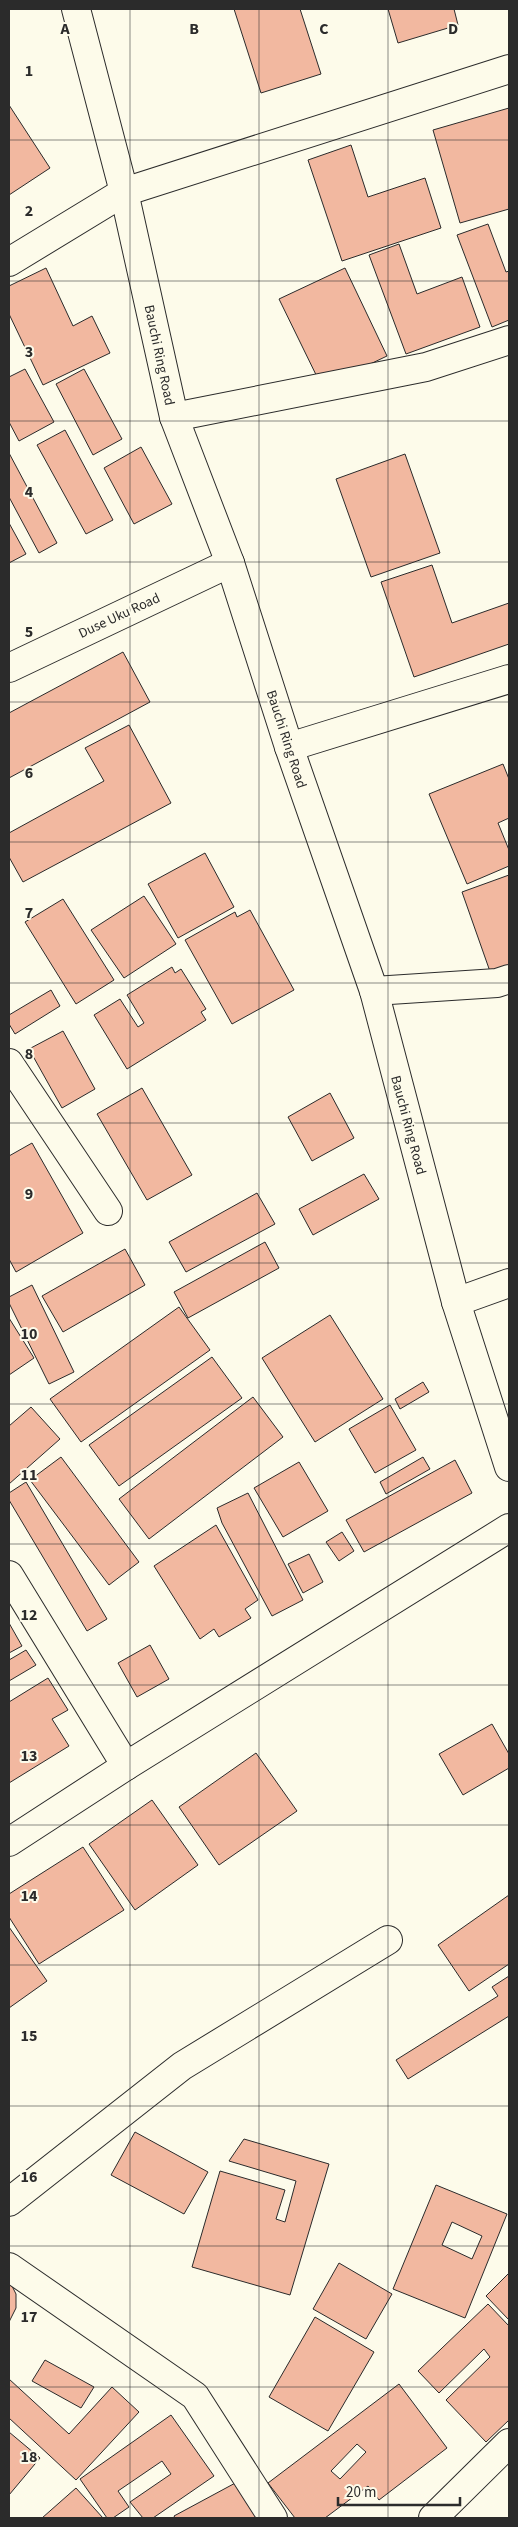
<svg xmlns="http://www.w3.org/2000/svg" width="518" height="2527" font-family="'Source Sans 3',sans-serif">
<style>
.building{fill:#f2b8a0;stroke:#2b2b2b;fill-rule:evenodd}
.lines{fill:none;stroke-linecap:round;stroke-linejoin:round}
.minor-casing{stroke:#2b2b2b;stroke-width:30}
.tertiary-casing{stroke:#2b2b2b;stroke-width:30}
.primary-casing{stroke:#2b2b2b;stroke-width:30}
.minor{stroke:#fdfbea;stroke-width:28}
.tertiary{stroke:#fdfbea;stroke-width:28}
.primary{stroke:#fdfbea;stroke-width:28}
.grid{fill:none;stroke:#2b2b2b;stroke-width:1;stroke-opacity:0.55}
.labels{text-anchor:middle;stroke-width:4;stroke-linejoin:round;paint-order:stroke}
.street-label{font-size:14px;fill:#2b2b2b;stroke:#fdfbea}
.grid-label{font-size:16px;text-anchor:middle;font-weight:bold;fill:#2b2b2b;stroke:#fdfbea;stroke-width:4;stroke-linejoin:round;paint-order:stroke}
</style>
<rect width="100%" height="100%" fill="#fdfbea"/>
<!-- building -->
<g class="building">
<polygon points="234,9 300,9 321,74 261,93"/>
<polygon points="388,9 454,9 458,25 398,43"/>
<polygon points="9,105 50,168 9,195"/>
<polygon points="509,108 509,209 460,223 433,130"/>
<polygon points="351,145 368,197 425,178 441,228 342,261 308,160"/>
<polygon points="488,224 506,272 509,271 509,320 492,327 457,235"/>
<polygon points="399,244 417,294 462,277 480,327 406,354 369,255"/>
<polygon points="46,268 73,326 92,316 110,353 43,385 9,314 9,286"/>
<polygon points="345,268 387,356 322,387 279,299"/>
<polygon points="25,369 54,422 19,441 9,422 9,377"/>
<polygon points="84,369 122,439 93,455 56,384"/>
<polygon points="65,430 113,520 86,534 37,445"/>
<polygon points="141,447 172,504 134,524 104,468"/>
<polygon points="9,453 57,543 39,553 9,497"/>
<polygon points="405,454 440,553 371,577 336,479"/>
<polygon points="9,523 26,554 9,563"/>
<polygon points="432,565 452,623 509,603 509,644 414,677 381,582"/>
<polygon points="123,652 150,702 9,778 9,713"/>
<polygon points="129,725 171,803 23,882 9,857 9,833 104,781 85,748"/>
<polygon points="503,764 509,779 509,818 498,823 509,850 509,866 467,884 429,794"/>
<polygon points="205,853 234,907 178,938 148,884"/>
<polygon points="509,875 509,974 493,980 462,892"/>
<polygon points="144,896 176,944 124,978 91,930"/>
<polygon points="63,899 114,980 76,1004 25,922"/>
<polygon points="250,910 294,990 232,1024 185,940 235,912 237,917"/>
<polygon points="172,967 175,973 181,969 206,1009 201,1012 206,1020 127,1069 94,1015 120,999 138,1027 144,1023 127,995"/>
<polygon points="51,990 60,1006 15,1034 9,1024 9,1015"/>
<polygon points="63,1031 95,1089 62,1108 29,1049"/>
<polygon points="142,1088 192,1175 147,1200 97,1114"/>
<polygon points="330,1093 354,1138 312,1161 288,1117"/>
<polygon points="32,1143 83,1233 16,1272 9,1259 9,1156"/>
<polygon points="364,1174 379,1199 313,1235 299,1209"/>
<polygon points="257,1193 275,1224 186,1272 169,1242"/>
<polygon points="265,1242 279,1268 188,1318 174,1292"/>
<polygon points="125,1249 145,1285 63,1332 42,1296"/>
<polygon points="32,1285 74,1372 49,1384 9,1303 9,1297"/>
<polygon points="179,1307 210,1350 81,1442 50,1399"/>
<polygon points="330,1315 383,1399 315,1442 262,1358"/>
<polygon points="9,1318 34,1358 9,1375"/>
<polygon points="212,1357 242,1398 119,1486 89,1445"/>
<polygon points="423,1382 429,1392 400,1409 395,1399"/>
<polygon points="253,1397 283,1437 149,1539 119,1499"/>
<polygon points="390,1405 416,1450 375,1473 349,1429"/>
<polygon points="31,1407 60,1439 9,1484 9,1426"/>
<polygon points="61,1457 139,1562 109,1585 30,1480"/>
<polygon points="423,1457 430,1469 386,1494 380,1482"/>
<polygon points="455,1460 472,1493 364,1552 346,1520"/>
<polygon points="299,1462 328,1511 283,1537 254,1488"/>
<polygon points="26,1482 107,1619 87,1631 9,1500 9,1493"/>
<polygon points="248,1493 303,1600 272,1616 222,1523 217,1508"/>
<polygon points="216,1525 258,1600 245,1609 251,1618 219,1637 214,1629 200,1639 154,1566"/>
<polygon points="342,1532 354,1551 339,1561 326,1542"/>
<polygon points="309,1554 323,1582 303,1593 288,1564"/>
<polygon points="9,1623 22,1646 9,1653"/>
<polygon points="150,1645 169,1679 137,1697 118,1663"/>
<polygon points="26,1650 36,1665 9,1681 9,1660"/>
<polygon points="48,1678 68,1710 52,1719 69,1746 9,1783 9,1702"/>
<polygon points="492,1724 509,1754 509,1768 463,1795 439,1754"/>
<polygon points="256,1753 297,1811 219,1865 179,1807"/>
<polygon points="152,1800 198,1865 135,1910 89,1844"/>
<polygon points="83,1847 124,1910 39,1964 9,1917 9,1894"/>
<polygon points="509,1895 509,1964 469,1991 438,1945"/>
<polygon points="9,1927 47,1981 9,2008"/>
<polygon points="509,1976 509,2016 408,2079 396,2060 498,1996 492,1987"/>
<polygon points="135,2132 208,2172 184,2214 111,2175"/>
<polygon points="244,2139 329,2164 290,2295 192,2267 220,2171 285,2190 276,2219 285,2222 296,2181 229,2161"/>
<path d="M436 2185 507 2214 465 2318 393 2289ZM452 2222 482 2236 472 2259 442 2245Z"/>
<polygon points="339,2263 392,2294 366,2339 313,2309"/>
<polygon points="509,2273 509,2320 486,2296"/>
<polygon points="9,2280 16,2294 16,2308 9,2322"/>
<polygon points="488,2304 509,2326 509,2420 486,2442 446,2400 490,2357 484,2349 439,2393 418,2371"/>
<polygon points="315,2317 374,2352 328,2431 269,2397"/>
<polygon points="45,2360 94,2387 81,2408 32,2381"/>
<polygon points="9,2379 69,2434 112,2387 139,2412 76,2480 9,2418"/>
<path d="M399 2384 447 2448 379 2500 368 2486 325 2518H295L268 2483ZM357 2444 366 2452 340 2479 331 2471Z"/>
<polygon points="171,2415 214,2476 153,2518 143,2518 130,2502 171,2474 162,2461 118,2491 129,2507 113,2518 107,2518 80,2479"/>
<polygon points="9,2432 40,2458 9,2495"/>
<polygon points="239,2481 260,2518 175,2518 174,2516"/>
<polygon points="76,2488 103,2518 42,2518"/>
</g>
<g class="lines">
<defs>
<g id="minor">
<polyline points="9,262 124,192 509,69"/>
<polyline points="174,417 426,367 509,340"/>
<polyline points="289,747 509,679"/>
<polyline points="374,991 497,983 509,979"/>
<polyline points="9,1063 108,1211"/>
<polyline points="456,1302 509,1283"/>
<polyline points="9,1575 126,1766"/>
<polyline points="9,1842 126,1766 509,1528"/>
<polyline points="9,2202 182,2066 388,1940"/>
<polyline points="9,2267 195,2396 273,2518"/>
<polyline points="433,2518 509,2443"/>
</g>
<polyline id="tertiary" points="9,668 230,563"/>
<polyline id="primary" points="76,9 124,192 174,417 230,563 289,747 374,991 456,1302 509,1467"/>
</defs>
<!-- minor casing -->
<use href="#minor" class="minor-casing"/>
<!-- tertiary casing -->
<use href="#tertiary" class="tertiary-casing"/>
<!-- primary casing -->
<use href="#primary" class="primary-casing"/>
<!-- minor -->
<use href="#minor" class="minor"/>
<!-- tertiary -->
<use href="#tertiary" class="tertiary"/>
<!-- primary -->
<use href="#primary" class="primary"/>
</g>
<!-- grid -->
<path class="grid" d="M130 9V2518M259 9V2518M388 9V2518M9 140H509M9 281H509M9 421H509M9 562H509M9 702H509M9 842H509M9 983H509M9 1123H509M9 1263H509M9 1404H509M9 1544H509M9 1685H509M9 1825H509M9 1965H509M9 2106H509M9 2246H509M9 2387H509"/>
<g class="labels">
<!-- street labels -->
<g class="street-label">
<text transform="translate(160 355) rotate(78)" y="5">Bauchi Ring Road</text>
<text transform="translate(119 615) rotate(-25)" y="5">Duse Uku Road</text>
<text transform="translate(287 739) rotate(72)" y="5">Bauchi Ring Road</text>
<text transform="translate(409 1125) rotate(75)" y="5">Bauchi Ring Road</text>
</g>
</g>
<g class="grid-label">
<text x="65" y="34">A</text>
<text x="194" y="34">B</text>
<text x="324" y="34">C</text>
<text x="453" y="34">D</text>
<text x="29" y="76">1</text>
<text x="29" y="216">2</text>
<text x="29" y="357">3</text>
<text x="29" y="497">4</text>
<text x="29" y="637">5</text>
<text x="29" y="778">6</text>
<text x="29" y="918">7</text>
<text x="29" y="1059">8</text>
<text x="29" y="1199">9</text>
<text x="29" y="1339">10</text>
<text x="29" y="1480">11</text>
<text x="29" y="1620">12</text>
<text x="29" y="1761">13</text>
<text x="29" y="1901">14</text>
<text x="29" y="2041">15</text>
<text x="29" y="2182">16</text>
<text x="29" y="2322">17</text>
<text x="29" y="2462">18</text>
</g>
<!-- border -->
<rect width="518" height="2527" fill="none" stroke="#2b2b2b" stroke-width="20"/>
<!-- scale -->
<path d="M338 2497v8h122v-8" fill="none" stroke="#2b2b2b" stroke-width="2.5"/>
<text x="346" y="2497" font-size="15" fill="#2b2b2b" stroke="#fdfbea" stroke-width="4" paint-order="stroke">20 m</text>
</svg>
